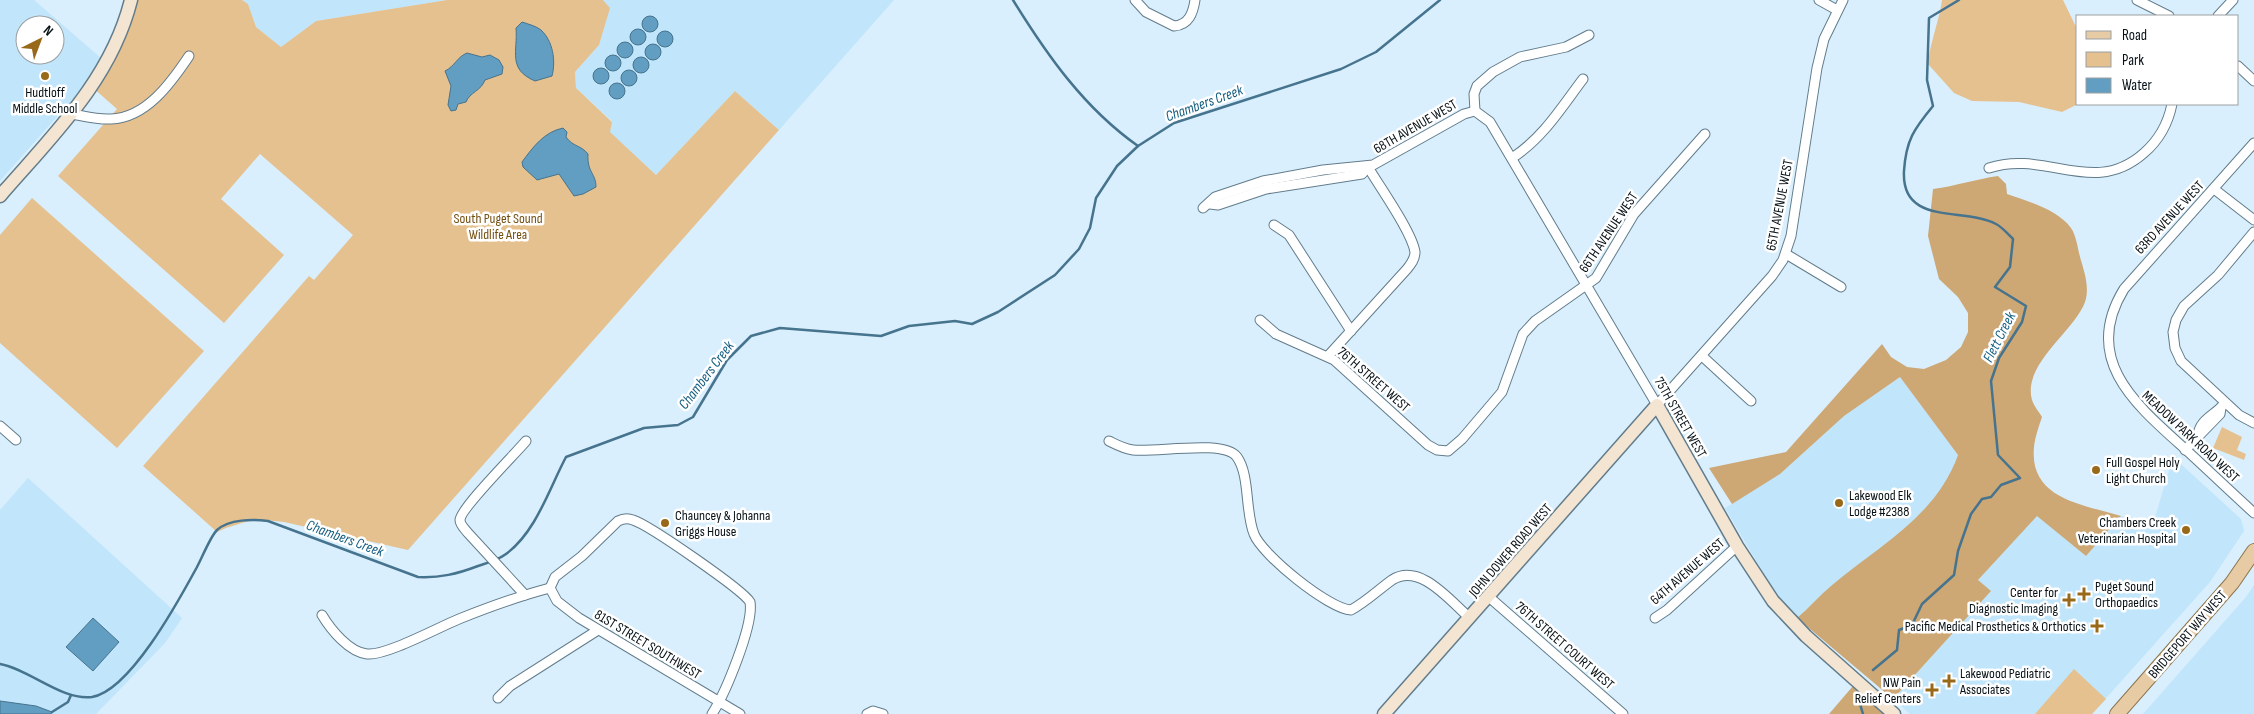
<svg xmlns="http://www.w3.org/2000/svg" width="2254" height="714" font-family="'Sofia Sans Condensed',sans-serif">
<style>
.built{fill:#c1e5fb;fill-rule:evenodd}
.green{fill:#e5c190}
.forest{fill:#cda774}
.water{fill:#629ec1;stroke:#46738d}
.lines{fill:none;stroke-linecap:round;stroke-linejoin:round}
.stream{stroke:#46738d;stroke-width:2.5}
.street-casing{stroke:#627c8b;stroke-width:11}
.secondary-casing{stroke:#627c8b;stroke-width:15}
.primary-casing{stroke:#8d734c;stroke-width:16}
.street{stroke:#fff;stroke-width:9}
.secondary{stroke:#f3e5d2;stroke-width:12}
.primary{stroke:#e6cba5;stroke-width:14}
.poi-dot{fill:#99691a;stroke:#fff;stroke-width:2}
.labels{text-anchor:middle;stroke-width:5;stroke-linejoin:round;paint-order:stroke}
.poi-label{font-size:14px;fill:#061015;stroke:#fff;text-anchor:start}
.street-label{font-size:14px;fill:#061015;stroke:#fff}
.park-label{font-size:14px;fill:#744f11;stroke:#fff}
.water-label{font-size:15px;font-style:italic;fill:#135d80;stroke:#fff}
</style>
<rect width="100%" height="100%" fill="#d9effd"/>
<!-- built -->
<g class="built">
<path d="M0 0H34L102 59 78 93 0 181ZM25 25H55V55H25Z"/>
<polygon points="242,0 447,0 316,21 281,47 256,27 248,4"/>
<polygon points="603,0 894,0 779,130 735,91 656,175 609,132 612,121 576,88 575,72 599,45 609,8"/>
<polygon points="1900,377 1958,455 1951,474 1934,500 1903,531 1832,586 1797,618 1775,593 1725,508 1780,474 1844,416"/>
<polygon points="2174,453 2182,465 2241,519 2244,531 2210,582 2092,714 1910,714 1893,699 1990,592 1978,580 2037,515 2086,556 2121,516 2154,521"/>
<polygon points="28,478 182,618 165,643 96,714 0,714 0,510"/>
<polygon points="2254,585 2254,714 2143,714 2246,597"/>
</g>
<!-- green -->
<g class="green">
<path d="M136 0H242L248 4 256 27 281 47 316 21 447 0H603L610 8 599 45 575 72 576 88 612 122 610 132 656 175 735 91 779 130 408 550 284 522 255 519 226 528 217 532 143 466 309 276 314 280 353 235 260 154 221 199 284 255 224 323 58 176 117 109 92 87C115 59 127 36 136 0Z"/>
<path d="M1942 0H2063L2078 31V104L2062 112 2019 102 1972 101 1954 93 1928 64C1930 42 1939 22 1942 0Z"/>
<polygon points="32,198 204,351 117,448 0,343 0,235"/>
<polygon points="2222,427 2242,437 2237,450 2246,454 2244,460 2213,448"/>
<polygon points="2074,669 2106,699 2092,714 2035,714"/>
</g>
<!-- forest -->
<g class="forest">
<path d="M1998 176 2006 184 2007 194C2029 202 2057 209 2071 228 2076 235 2078 249 2080 257 2084 271 2090 287 2085 302 2074 332 2022 364 2032 400 2034 406 2039 412 2042 417 2039 426 2035 437 2034 447 2029 499 2082 504 2121 516L2086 556 2037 516 1978 580 1991 591 1893 699 1797 618C1809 608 1819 596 1831 586 1878 546 1936 517 1958 455L1900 377 1844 416 1780 474 1732 504 1709 468 1786 452 1882 344 1891 357 1907 367 1924 369 1946 360 1961 347 1968 332V313L1958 297 1939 279 1928 236 1933 189C1956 186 1976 179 1998 176Z"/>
<polygon points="1853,686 1885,714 1829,714"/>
</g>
<!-- water -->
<g class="water">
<circle cx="650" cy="24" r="8"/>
<path d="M522 22C528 24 536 26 541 30 553 41 556 61 552 76L535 81C507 69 518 51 516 28Z"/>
<circle cx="638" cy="37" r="8"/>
<circle cx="665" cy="39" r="8"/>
<circle cx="625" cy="50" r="8"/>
<circle cx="653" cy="52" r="8"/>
<path d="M467 53 482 57 490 55 499 60 503 67 502 74 485 80C481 91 470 92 466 102L458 104 456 110 451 111 448 105 451 86 445 71C455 66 457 57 467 53Z"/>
<circle cx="613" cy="63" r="8"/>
<circle cx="641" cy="65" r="8"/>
<circle cx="601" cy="76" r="8"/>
<circle cx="629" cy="78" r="8"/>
<circle cx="617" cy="91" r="8"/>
<path d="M563 128 567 132 566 137C573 147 581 145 588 154 587 173 596 173 596 187L583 194 574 196 559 174 537 180 523 167 522 162C533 147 544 132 563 128Z"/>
<polygon points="93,618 119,642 93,671 66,647"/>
<polygon points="0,701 36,706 52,712 51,714 0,714"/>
</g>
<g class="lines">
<!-- stream -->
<g class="stream">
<path d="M1013 0C1047 55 1084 108 1138 146"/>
<path d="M0 664C29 669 62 701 92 697 130 691 179 600 197 567 202 558 210 537 217 530 229 519 253 519 268 521L418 577C440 578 457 574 478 566 487 563 498 560 506 554 536 532 549 489 566 457L644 428 678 425 693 417 727 360 751 336 780 328 881 336 909 326 955 321 972 324 998 312 1055 275 1079 249 1090 228 1096 198 1117 166 1138 146 1174 123 1341 69 1376 52 1440 0"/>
<path d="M1873 670 1897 650 1899 630 1912 625 1922 604 1954 575 1958 551 1971 514 1982 499 1991 497 2001 485 2020 478 1998 455 1991 381 1999 358 2022 322 2026 306 1995 287 2010 267 2013 239C2008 234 2002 227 1996 224 1963 207 1901 226 1904 171 1906 140 1914 129 1933 106L1927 80 1929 18 1959 0"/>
<polyline points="1860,704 1863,714"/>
<polyline points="52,712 68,702 71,695"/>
</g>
<defs>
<g id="street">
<path d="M1135 0 1146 12 1174 26C1189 25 1193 13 1195 0"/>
<polyline points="1819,0 1837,10"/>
<polyline points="2137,0 2169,16"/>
<polyline points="2218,16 2233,0"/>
<polyline points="2238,66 2254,81"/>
<polyline points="1475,111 1490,122 1657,405 1772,276 1783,260 1791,236 1817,68 1824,39 1843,0"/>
<polyline points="1475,111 1474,94 1477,86 1493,72 1520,57 1566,47 1589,35"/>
<path d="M72 114C84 116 98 120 111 119 146 118 171 83 189 56"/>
<path d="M2254 143 2124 289C2081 359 2135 404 2184 448 2208 470 2231 492 2254 513"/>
<path d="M1512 158C1543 138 1561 108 1583 79"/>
<path d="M1989 168C2046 149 2093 198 2144 153 2159 140 2168 124 2172 104"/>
<polyline points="2214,189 2254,220"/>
<polyline points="1210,204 1218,205 1266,189 1362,174 1368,167"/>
<polyline points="1203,208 1215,197 1263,181 1323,170 1373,165 1464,114 1475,111"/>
<polyline points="1274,225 1289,235 1351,331"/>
<polyline points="2254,232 2218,275 2184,306 2176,320 2173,332 2175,348 2181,361 2239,415 2254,423"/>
<polyline points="1786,254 1841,287"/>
<polyline points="1260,320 1276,334 1334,360 1428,445 1437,450 1448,451 1462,439 1502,392 1523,334 1535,321 1596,278 1634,214 1705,134"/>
<path d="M1328 356 1407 269C1411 264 1415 259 1415 252 1412 232 1379 186 1368 167"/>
<polyline points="1702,356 1751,401"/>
<polyline points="0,426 16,440"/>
<path d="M2198 435C2200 419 2215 415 2223 405"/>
<path d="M1109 441C1117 445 1124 449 1133 450 1155 453 1224 439 1237 457 1250 475 1245 512 1254 534 1262 555 1329 609 1351 610 1366 602 1378 590 1392 580 1420 562 1450 601 1470 618"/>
<polyline points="2185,450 2220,414 2221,408"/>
<path d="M550 588 555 577 582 556 618 521C624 518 628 518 633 520 649 525 743 590 750 602 754 625 725 694 712 714"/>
<polyline points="550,588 557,601 579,618 740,714"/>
<path d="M525 595 468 533C465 529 460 525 460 520 460 509 516 453 526 441"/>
<polyline points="1489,597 1623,714"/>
<path d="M322 615C331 630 349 652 367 654 386 656 439 627 459 619 489 607 519 596 550 588"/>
<polyline points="1655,618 1667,610 1737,546"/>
<polyline points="498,698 510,686 598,630"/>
<polyline points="867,714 873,711 883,714"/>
</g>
<g id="secondary">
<path d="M0 196C52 136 111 80 131 0"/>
<polyline points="1384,714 1657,405 1737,546 1773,601 1806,636 1894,714"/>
</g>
<polyline id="primary" points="2117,714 2232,583 2254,551"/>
</defs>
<!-- street casing -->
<use href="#street" class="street-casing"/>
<!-- secondary casing -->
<use href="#secondary" class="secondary-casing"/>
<!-- primary casing -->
<use href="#primary" class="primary-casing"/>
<!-- street -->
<use href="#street" class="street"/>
<!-- secondary -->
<use href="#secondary" class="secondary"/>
<!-- primary -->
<use href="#primary" class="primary"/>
</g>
<!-- markers -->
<g class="poi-dot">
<circle cx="45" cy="76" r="5"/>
<circle cx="2096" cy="470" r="5"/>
<circle cx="1839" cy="503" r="5"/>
<circle cx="665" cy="523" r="5"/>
<circle cx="2186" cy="530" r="5"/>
<path d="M2081.5 586.5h5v5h5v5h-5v5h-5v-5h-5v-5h5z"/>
<path d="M2066.5 592.5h5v5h5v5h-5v5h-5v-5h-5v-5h5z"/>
<path d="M2094.5 618.5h5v5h5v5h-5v5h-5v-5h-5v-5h5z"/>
<path d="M1946.5 673.5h5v5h5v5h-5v5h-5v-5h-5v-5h5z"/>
<path d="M1929.5 682.5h5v5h5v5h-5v5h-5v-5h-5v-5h5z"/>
</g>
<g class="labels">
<!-- poi labels -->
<g class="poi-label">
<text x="45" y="97" text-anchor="middle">Hudtloff<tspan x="45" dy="16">Middle School</tspan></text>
<text x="2106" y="467">Full Gospel Holy<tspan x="2106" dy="16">Light Church</tspan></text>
<text x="1849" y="500">Lakewood Elk<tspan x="1849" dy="16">Lodge #2388</tspan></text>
<text x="675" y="520">Chauncey &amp; Johanna<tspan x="675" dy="16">Griggs House</tspan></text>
<text x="2176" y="527" text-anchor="end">Chambers Creek<tspan x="2176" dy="16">Veterinarian Hospital</tspan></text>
<text x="2095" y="591">Puget Sound<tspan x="2095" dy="16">Orthopaedics</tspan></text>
<text x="2058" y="597" text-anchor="end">Center for<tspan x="2058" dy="16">Diagnostic Imaging</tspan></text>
<text x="2086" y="631" text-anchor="end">Pacific Medical Prosthetics &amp; Orthotics</text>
<text x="1960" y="678">Lakewood Pediatric<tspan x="1960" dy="16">Associates</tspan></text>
<text x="1921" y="687" text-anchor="end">NW Pain<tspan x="1921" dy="16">Relief Centers</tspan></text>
</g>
<!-- street labels -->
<g class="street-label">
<text transform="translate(1415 126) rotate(-30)" y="5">68TH AVENUE WEST</text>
<text transform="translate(1779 205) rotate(-79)" y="5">65TH AVENUE WEST</text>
<text transform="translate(2169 217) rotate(-47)" y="5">63RD AVENUE WEST</text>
<text transform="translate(1608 232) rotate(-56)" y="5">66TH AVENUE WEST</text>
<text transform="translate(1374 379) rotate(41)" y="5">76TH STREET WEST</text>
<text transform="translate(1681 417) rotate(60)" y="5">75TH STREET WEST</text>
<text transform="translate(2191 436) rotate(43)" y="5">MEADOW PARK ROAD WEST</text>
<text transform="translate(1510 550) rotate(-49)" y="5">JOHN DOWER ROAD WEST</text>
<text transform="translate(1687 571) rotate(-41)" y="5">64TH AVENUE WEST</text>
<text transform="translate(2187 634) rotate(-49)" y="5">BRIDGEPORT WAY WEST</text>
<text transform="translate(648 644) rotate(31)" y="5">81ST STREET SOUTHWEST</text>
<text transform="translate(1565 645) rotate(41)" y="5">76TH STREET COURT WEST</text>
</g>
<!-- park labels -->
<g class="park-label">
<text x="498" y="223">South Puget Sound<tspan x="498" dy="16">Wildlife Area</tspan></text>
</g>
<!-- water labels -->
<g class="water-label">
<text transform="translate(1204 103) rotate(-20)" y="5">Chambers Creek</text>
<text transform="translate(1999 337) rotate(-63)" y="5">Flett Creek</text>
<text transform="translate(706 375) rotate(-53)" y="5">Chambers Creek</text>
<text transform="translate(345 538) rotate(20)" y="5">Chambers Creek</text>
</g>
</g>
<!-- legend -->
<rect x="2076" y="15" width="162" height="90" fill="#ffffff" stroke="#9b9fa1"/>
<rect x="2086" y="31" width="25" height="8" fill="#e6cba5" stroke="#9b9fa1"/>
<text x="2122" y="40" font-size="15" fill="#061015">Road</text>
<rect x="2086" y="52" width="25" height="15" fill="#e5c190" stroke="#9b9fa1"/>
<text x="2122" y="65" font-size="15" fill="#061015">Park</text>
<rect x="2086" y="78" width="25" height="15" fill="#629ec1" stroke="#9b9fa1"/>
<text x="2122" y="90" font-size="15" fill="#061015">Water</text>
<!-- north arrow -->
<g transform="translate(40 40) rotate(42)"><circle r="24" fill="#ffffff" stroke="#9b9fa1"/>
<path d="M0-4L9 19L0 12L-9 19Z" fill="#99691a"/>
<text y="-8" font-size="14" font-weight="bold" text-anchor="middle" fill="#061015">N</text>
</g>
</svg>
